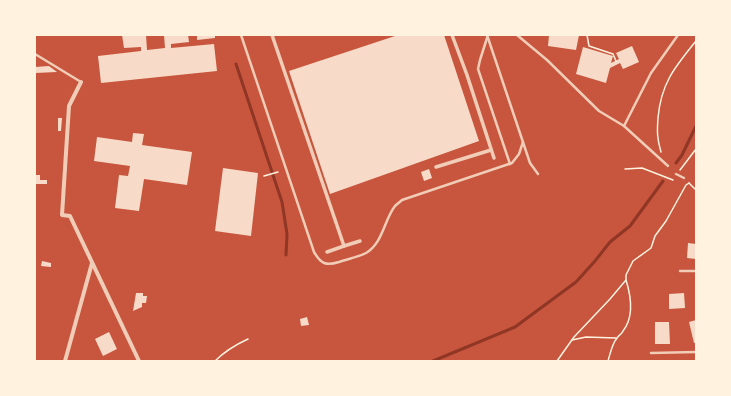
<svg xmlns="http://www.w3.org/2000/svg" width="731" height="396" font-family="'Archivo Narrow',sans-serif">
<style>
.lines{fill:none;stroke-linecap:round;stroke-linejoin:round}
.stream{stroke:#8f3625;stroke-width:3}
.building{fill:#f7dbc8}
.path{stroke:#fff3e0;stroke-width:1.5}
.service{stroke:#f1ccb7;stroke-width:2.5}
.pedestrian{stroke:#f1ccb7;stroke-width:3.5}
.minor{stroke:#f1ccb7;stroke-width:4}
</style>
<rect width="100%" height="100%" fill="#c8553d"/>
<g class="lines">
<!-- stream -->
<g class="stream">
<polyline points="236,64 282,202 287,234 286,255"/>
<polyline points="676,163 682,155 696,126"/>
<polyline points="433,361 515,327 576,282 595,261 610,242 630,226 663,181"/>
</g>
</g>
<!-- building -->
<g class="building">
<polygon points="122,35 146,35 147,50 165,48 164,35 188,35 189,42 171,44 171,48 214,44 217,71 101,83 98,56 141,51 141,47 124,48"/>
<polygon points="197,35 215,35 215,38 197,40"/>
<polygon points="398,35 444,35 479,141 330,194 289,71"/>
<polygon points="549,35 579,35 576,50 548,46"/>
<polygon points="632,46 639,62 623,69 620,63 610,68 606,83 576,74 583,47 613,56 611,63 619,59 616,53"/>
<polygon points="49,66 57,72 35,73 35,67"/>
<polygon points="58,118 62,118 61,131 58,131"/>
<polygon points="133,133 144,134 142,145 192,152 187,185 144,179 139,211 115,208 119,175 128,176 130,166 94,161 97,137 132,142"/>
<polygon points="223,168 258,173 251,236 215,231"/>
<polygon points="429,169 432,178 424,181 421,172"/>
<polygon points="35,175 40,175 40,180 47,180 47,184 35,184"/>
<polygon points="688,243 696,244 696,259 687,258"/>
<polygon points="42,261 51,263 51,267 41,266"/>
<polygon points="136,293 143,293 143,296 147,296 146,303 142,303 142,307 133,311"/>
<polygon points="684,293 685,308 669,309 669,294"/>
<polygon points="307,317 309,325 301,326 300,319"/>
<polygon points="696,320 696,343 694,343 689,322"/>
<polygon points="655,322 669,322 670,344 655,344"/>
<polygon points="109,332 117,349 103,356 95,339"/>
</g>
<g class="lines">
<!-- path -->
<g class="path">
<polyline points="587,35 589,46 613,54 616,61"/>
<path d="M661 152C657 139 657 131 658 118 661 83 675 67 696 41"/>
<polyline points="625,169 642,168 673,180"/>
<polyline points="680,170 696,149"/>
<polyline points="264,176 278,172"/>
<polyline points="689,183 696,190"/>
<polyline points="572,340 586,337 616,338"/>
<path d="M215 361C225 351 235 345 248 339"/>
<polyline points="557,361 574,337 610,299 626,280 626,275 633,261 651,248 655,236 666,221 686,185 689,183"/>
<path d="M608 361C610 354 612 344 617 338 619 335 622 334 623 331 634 317 631 296 626 280"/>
</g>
<!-- service -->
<g class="service">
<path d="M241 35 314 252C321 264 326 266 339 262 348 259 358 257 366 253 383 243 384 220 395 206 397 204 400 202 402 200L512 163 519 154 523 142"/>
<polyline points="487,35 530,163 538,174"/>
<polyline points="517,35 547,60 599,111 624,126"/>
<polyline points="487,38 480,60 478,69 510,164"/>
<polyline points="35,54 81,82"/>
<polyline points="668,166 624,126 651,73 678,35"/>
<polyline points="676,174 684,178"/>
<polyline points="680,271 696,271"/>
<polyline points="651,353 696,352"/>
</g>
<!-- pedestrian -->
<g class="pedestrian">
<polyline points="272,35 344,246 360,241"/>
<polyline points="452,35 467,75 494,158"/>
<polyline points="436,167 491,150"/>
<polyline points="327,252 344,246"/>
</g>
<!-- minor -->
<g class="minor">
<polyline points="81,82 69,106 62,215 70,216 139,361"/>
<polyline points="65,361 92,263"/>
</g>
</g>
<!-- border -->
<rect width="731" height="396" fill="none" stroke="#fff3e0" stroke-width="72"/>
</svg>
